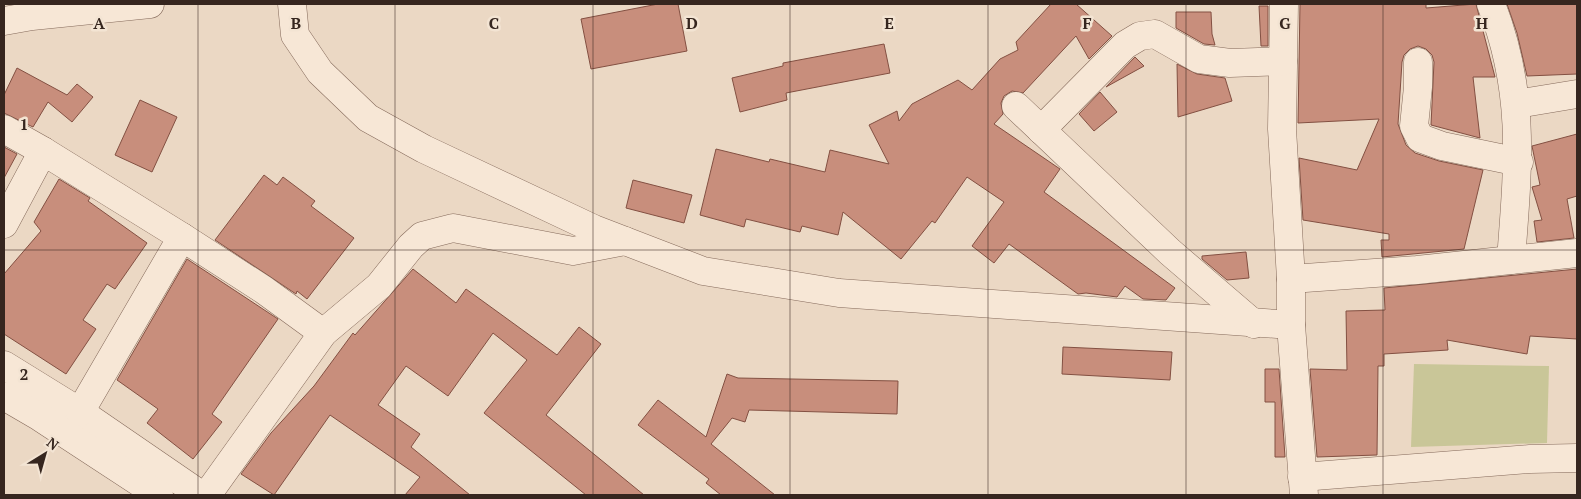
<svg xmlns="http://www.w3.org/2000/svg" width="1581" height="499" font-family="'PT Serif',serif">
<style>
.green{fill:#c9c698}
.building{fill:#c88e7c;stroke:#835042}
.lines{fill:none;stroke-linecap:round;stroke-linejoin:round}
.minor-casing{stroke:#856a5b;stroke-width:29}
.minor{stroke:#f7e7d6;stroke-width:28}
.grid{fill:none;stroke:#36261f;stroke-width:1;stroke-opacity:0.55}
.grid-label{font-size:16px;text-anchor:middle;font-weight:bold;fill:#36261f;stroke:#f3e4d3;stroke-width:5;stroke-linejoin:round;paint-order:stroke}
</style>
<rect width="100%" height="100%" fill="#ebd8c4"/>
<!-- green -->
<polygon class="green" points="1414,364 1549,366 1547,443 1411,447"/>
<!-- building -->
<g class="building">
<polygon points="658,4 678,4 687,51 591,69 581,19"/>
<polygon points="1051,4 1076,4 1112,36 1089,59 1076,36 1023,93 1012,91 1004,96 1001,103 1003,114 994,124 1060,169 1044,192 1175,288 1166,300 1143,299 1125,286 1117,297 1086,293 1078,294 1009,244 994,263 972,246 1004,202 967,177 935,223 932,221 901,259 843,212 838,235 802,226 800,232 746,219 744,227 700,215 716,149 769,162 770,159 825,172 830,150 889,164 869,125 897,111 899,121 912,104 958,80 972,90 1000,59 1018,50 1016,42"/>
<polygon points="1300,4 1426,4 1426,8 1476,4 1495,77 1473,77 1480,138 1431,125 1434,62 1432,55 1426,49 1418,46 1410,49 1404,55 1402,62 1398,124 1406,145 1415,153 1439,161 1483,170 1464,249 1382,257 1381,240 1389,240 1389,234 1303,220 1299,158 1357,170 1379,119 1298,123"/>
<polygon points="1507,4 1577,4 1577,74 1527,76 1517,33"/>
<polygon points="1259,6 1268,6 1268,46 1261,46"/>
<polygon points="1176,12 1211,12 1212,34 1215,45 1204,44 1176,28"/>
<polygon points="884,44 890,73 786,93 787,100 740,112 732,78 783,66 783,63"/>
<polygon points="1135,57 1144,66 1106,87"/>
<polygon points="1177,64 1197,74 1225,78 1232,101 1178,117"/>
<polygon points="17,68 67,95 77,84 93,97 72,122 48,102 33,127 4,113 4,95"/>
<polygon points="1100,92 1117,112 1094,131 1079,114"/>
<polygon points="140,100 177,117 152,172 115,155"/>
<polygon points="1577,134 1577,196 1567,199 1574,238 1537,242 1534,221 1542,220 1532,187 1540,185 1532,146"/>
<polygon points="4,147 17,154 4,178"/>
<polygon points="264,175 277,185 283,177 315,201 311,206 354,238 307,299 297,291 296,294 215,240"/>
<polygon points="59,179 90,198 88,201 147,243 115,289 107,284 83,320 96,329 66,374 4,334 4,274 41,231 34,222"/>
<polygon points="633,180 692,195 684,223 626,208"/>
<polygon points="1246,252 1249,278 1227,280 1202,259 1202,256"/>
<polygon points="187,259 278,319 212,414 222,422 193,459 147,423 158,409 117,380"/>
<polygon points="413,269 456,303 466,289 557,355 579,327 601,344 546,415 644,495 586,495 484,413 527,360 493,333 448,396 406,366 378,405 420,434 411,447 470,495 405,495 420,477 330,415 274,495 241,474 271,433 314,386 353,333 355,335"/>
<polygon points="1577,269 1577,339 1530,336 1527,354 1447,340 1448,350 1384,354 1384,366 1378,366 1377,455 1317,457 1310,369 1347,370 1346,311 1385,310 1384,288"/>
<polygon points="1063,347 1172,352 1170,380 1062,374"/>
<polygon points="1265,369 1279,369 1285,457 1275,457 1275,402 1265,402"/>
<polygon points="727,374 738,378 898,381 897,414 749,410 745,422 732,418 711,444 775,495 721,495 706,483 709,479 638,425 658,400 706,437"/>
</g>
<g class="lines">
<defs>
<g id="minor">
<polyline points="292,4 295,35 320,72 368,118 424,149 594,229 703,271 839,293 1291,325"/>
<polyline points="1284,4 1282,129 1291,279 1291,325 1304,495"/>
<path d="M1491 4C1526 93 1518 167 1511 260"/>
<polyline points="4,21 32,16 150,4"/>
<polyline points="1418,62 1418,87 1414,126 1420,138 1442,146 1519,162"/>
<polyline points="1516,104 1577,94"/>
<polyline points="1016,106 1170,252 1254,324"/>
<polyline points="4,129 43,151"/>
<polyline points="1041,130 1125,45 1140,36 1155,34 1199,59 1230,63 1283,61"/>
<polyline points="4,224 43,151 182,237 264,290 323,333"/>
<polyline points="1291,279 1417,270 1577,253"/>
<polyline points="4,365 80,412 201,495"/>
<polyline points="4,396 40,417 159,495"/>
<polyline points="80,412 182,237"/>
<polyline points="1302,477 1530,459 1577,458"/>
<polyline points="207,495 323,333 379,286 411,246 422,236 453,228 573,251 625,241"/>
</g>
</defs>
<!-- minor casing -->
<use href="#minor" class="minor-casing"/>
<!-- minor -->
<use href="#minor" class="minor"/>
</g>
<!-- grid -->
<path class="grid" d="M198 4V495M395 4V495M593 4V495M790 4V495M988 4V495M1186 4V495M1383 4V495M4 250H1577"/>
<g class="grid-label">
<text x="99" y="29">A</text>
<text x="296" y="29">B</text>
<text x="494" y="29">C</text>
<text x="692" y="29">D</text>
<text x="889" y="29">E</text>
<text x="1087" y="29">F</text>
<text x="1285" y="29">G</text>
<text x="1482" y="29">H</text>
<text x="24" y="130">1</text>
<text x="24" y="380">2</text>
</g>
<!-- border -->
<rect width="1581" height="499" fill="none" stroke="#36261f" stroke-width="10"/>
<!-- north arrow -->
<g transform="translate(45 454) rotate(37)" stroke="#f3e4d3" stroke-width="4" paint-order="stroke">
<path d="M0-4L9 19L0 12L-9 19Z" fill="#36261f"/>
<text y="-8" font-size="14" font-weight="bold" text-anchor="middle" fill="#36261f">N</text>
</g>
</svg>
